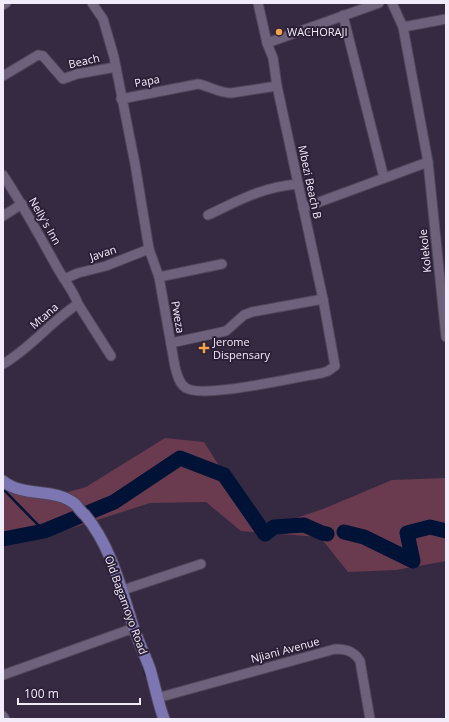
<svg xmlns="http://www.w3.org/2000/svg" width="449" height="722" font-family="'Open Sans',sans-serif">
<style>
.green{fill:#6a3b4f}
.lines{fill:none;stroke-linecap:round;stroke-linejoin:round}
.stream{stroke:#001236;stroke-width:2.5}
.river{stroke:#001236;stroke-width:15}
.minor-casing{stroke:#50465a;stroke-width:11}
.major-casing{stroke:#50465a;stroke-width:13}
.minor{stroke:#6e617b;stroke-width:9}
.major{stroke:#7c77b2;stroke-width:11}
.poi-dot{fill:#f5a246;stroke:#2b2037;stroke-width:1.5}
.labels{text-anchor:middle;stroke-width:4;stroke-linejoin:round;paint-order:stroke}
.poi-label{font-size:11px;fill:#f2ebfa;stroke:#2b2037;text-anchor:start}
.street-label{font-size:11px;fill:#f2ebfa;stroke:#2b2037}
</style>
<rect width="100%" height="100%" fill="#352a41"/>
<!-- green -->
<polygon class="green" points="165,438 204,442 258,527 266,531 284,522 323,509 392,480 446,478 446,561 396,570 348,572 320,537 241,531 206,502 150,503 69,529 3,543 3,488 6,485 53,496 86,487"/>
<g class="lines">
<!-- stream -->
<g class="stream">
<polyline points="3,489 44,531"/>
<polyline points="143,665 146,676"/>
</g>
<!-- river -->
<g class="river">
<polyline points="344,532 364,537 413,561 407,533 430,527 446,531"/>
<polyline points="3,539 44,531 114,502 180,458 224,475 265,534 274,527 304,525 322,533 327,534"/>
</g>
<defs>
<g id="minor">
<path d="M92 3 103 19 114 57 135 164 149 249 159 277 175 367C177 374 179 384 186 388 203 399 297 377 322 373L328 371 335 366 323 299 277 86 273 58 267 43 258 3"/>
<polyline points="392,3 403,27 428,162 446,337"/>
<polyline points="3,5 6,3"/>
<polyline points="343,15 384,178"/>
<polyline points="403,27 446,19"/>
<polyline points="267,43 379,3"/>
<polyline points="3,76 38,55 43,56 63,79 77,74 116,67"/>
<path d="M121 99 198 84C209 86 219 93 231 93L277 86"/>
<path d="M3 175C23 205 40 237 58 269 65 281 74 292 78 304 51 321 31 348 3 364"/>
<polyline points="303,208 428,162"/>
<path d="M208 215C240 200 262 187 298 184"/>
<polyline points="3,216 22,204"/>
<polyline points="159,277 222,264"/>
<polyline points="64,279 78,273 106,266 149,249"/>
<polyline points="78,304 111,356"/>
<polyline points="171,343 226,331 244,315 252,312 323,299"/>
<polyline points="123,590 201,564"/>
<polyline points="3,675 134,628"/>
<path d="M157 698 335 649C346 649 354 651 360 661L370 719"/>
<polyline points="3,716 5,719"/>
</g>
<path id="major" d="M3 481C24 498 54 487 75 504 78 507 81 512 85 515 111 546 121 588 133 626 138 641 145 655 150 669 155 686 158 703 164 719"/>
</defs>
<!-- minor casing -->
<use href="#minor" class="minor-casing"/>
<!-- major casing -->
<use href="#major" class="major-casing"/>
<!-- minor -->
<use href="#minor" class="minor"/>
<!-- major -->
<use href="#major" class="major"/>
</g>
<!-- markers -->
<g class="poi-dot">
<circle cx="279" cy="32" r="4"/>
<path d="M202 342h4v4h4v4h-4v4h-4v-4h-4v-4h4z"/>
</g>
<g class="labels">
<!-- poi labels -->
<g class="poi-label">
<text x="287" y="36">WACHORAJI</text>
<text x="213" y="346">Jerome<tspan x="213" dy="13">Dispensary</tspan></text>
</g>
<!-- street labels -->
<g class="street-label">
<text transform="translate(84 61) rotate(-13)" y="4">Beach</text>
<text transform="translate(147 81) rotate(-11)" y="4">Papa</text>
<text transform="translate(310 182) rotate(78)" y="4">Mbezi Beach B</text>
<text transform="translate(45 221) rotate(60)" y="4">Nelly's Inn</text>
<text transform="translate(425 251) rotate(-96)" y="4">Kolekole</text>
<text transform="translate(103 253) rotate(-18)" y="4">Javan</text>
<text transform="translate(44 316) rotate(-41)" y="4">Mtana</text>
<text transform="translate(178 317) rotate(80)" y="4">Pweza</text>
<text transform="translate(126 605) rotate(70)" y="4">Old Bagamoyo Road</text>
<text transform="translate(285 650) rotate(-15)" y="4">Njiani Avenue</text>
</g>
</g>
<!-- border -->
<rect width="449" height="722" fill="none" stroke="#f2ebfa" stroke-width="8"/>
<!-- scale -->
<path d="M18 698v6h122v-6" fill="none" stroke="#f2ebfa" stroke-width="2"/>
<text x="24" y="698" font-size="12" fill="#f2ebfa" stroke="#2b2037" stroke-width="3" paint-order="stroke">100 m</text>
</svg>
